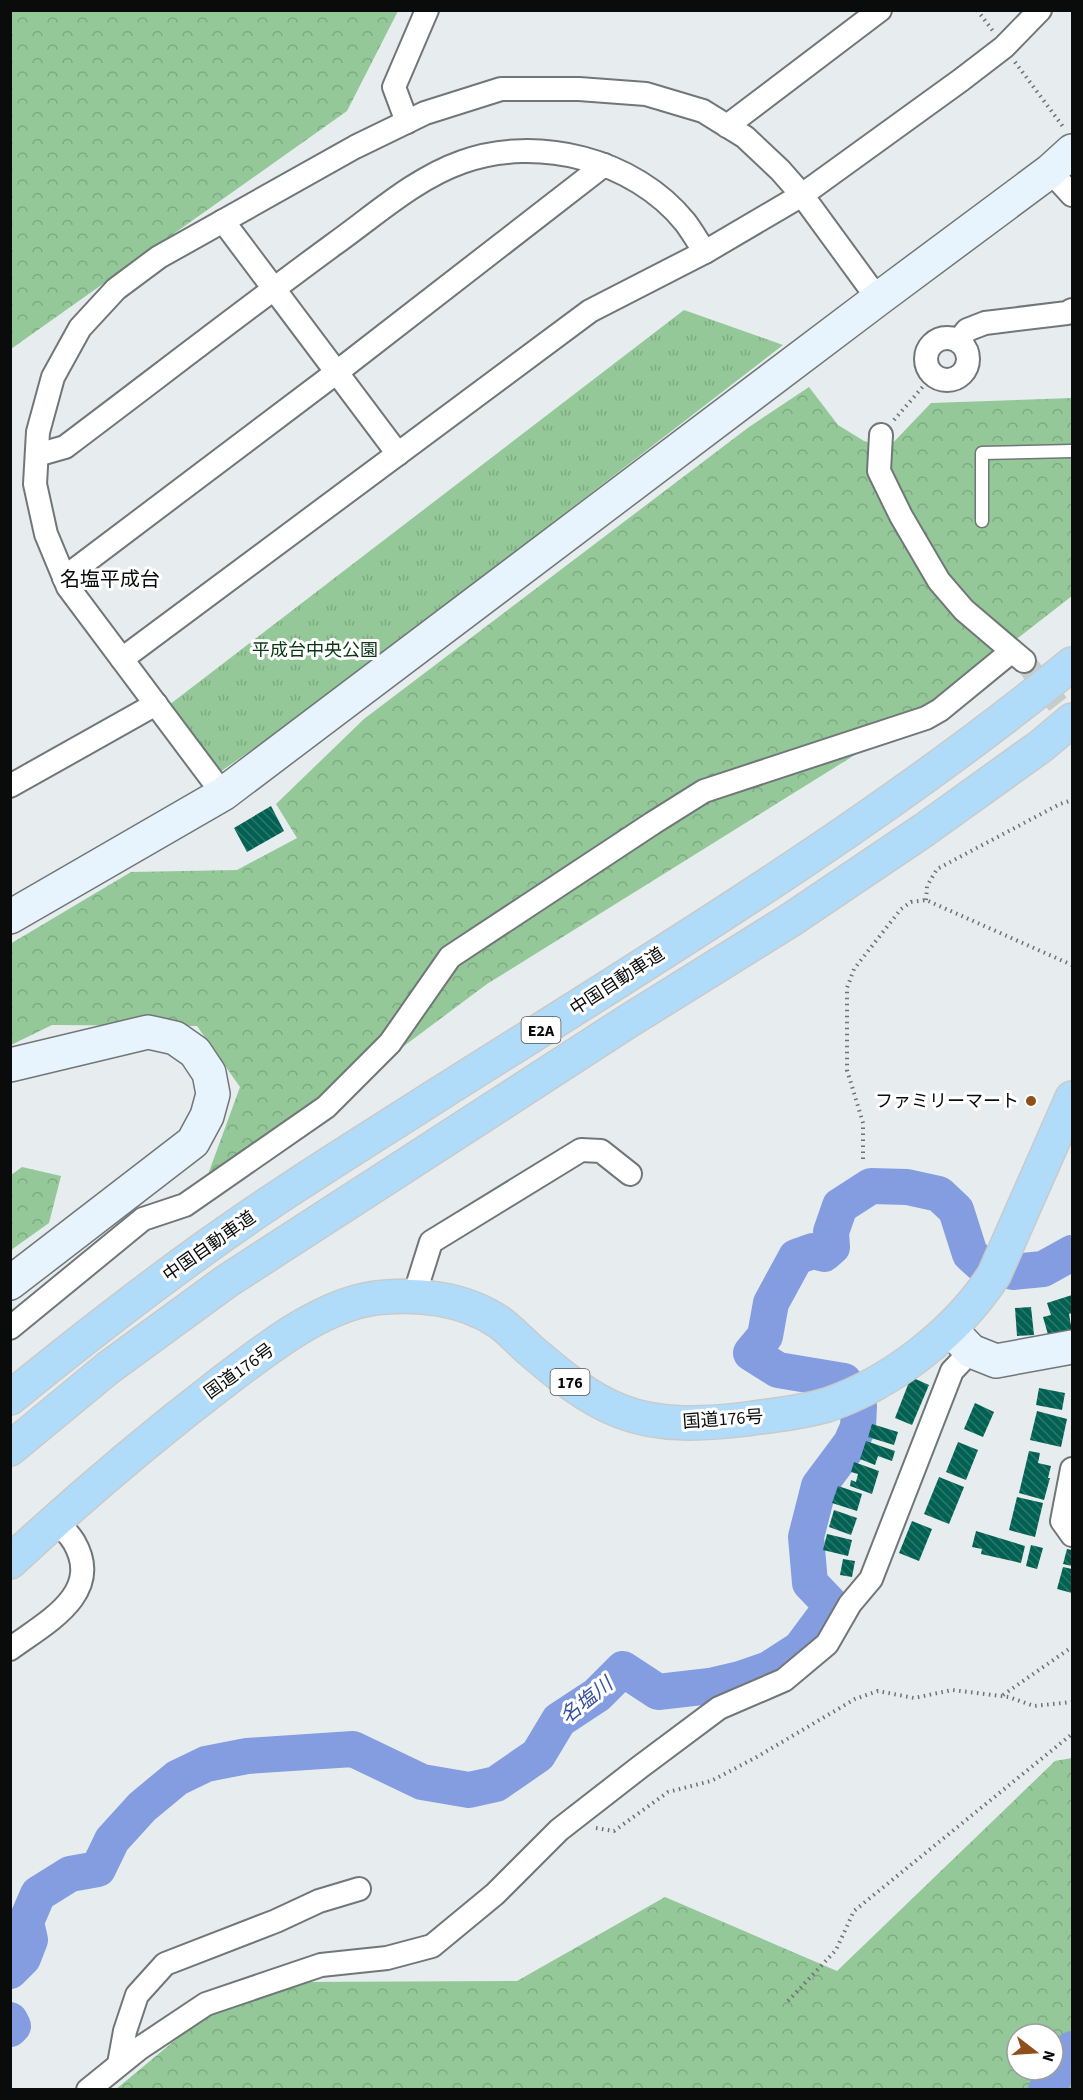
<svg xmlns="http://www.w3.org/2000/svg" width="1083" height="2100" font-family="'Source Sans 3','Noto Sans JP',sans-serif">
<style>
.forest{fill:url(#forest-crowns);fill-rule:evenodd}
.park{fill:url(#park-tufts)}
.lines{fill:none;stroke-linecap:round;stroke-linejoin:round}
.river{stroke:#849de0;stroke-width:36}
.building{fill:url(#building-back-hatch)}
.street-tunnel{stroke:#c6cbcc;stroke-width:22;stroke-dasharray:22 11;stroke-linecap:butt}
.lane-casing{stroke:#717778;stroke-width:15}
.street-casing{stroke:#717778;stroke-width:26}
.secondary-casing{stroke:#717778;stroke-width:36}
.highway-casing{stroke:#c9caca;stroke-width:36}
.path{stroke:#6f7273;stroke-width:4;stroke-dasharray:1.5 4.5;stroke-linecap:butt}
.lane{stroke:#fff;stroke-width:12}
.street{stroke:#fff;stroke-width:22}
.secondary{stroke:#e7f4fe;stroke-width:33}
.highway{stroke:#b0dcfa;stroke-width:33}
.poi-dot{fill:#8f4f19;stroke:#fff;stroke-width:2}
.labels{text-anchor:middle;stroke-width:6;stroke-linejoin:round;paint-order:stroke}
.shield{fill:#fff;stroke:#545555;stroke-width:1.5}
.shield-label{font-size:16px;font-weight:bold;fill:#0a0c0c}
.park-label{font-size:18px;fill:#083612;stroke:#fff}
.street-label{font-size:18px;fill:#0a0c0c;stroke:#fff}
.poi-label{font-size:18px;fill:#0a0c0c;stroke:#fff;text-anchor:end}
.neighbourhood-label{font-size:20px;fill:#0a0c0c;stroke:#fff}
.water-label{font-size:20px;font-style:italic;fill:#37509f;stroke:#fff}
</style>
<defs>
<pattern id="forest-crowns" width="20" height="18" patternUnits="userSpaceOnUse" patternTransform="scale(1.5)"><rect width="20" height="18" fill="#94c898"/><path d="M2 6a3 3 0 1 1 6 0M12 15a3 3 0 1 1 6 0" fill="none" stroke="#7eab82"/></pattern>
<pattern id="park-tufts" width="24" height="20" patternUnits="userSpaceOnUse" patternTransform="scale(1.5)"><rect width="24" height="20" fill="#94c898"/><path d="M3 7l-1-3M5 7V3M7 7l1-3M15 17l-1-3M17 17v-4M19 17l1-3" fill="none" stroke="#7eab82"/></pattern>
<pattern id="building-back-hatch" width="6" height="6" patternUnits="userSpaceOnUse" patternTransform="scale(1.5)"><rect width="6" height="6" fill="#016152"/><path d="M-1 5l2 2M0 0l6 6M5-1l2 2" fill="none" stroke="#2e766b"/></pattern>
</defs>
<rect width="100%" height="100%" fill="#e7edee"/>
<!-- forest -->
<g class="forest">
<polygon points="11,11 398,11 347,111 11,349"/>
<polygon points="809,387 838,425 864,441 888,448 931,403 1072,398 1072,596 919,715 487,984 199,1199 240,1087 197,1026 52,1025 11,1045 10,944 131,872 237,870 297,838 276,804 364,719 749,427"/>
<polygon points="22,1167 61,1176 49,1223 11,1250 11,1175"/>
<path d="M1072 1758V2089L115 2090 209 2012 297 1982 517 1981 665 1897 837 1971 1055 1761ZM1017 2034H1053V2070H1017Z"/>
</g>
<!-- park -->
<polygon class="park" points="684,310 783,345 323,700 220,772 169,705"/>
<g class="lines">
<!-- river -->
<g class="river">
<polyline points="1013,1272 1043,1269 1072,1253"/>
<polyline points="844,1381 778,1370 751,1353 765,1336 771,1303 796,1257 813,1251 824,1254 832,1247 831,1232 840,1206 871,1186 907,1187 939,1194 956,1210 970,1254 981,1264"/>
<polyline points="10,1971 23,1958 30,1940 26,1922 38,1894 70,1874 98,1869 112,1840 142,1807 177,1778 206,1764 247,1756 353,1749 422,1782 469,1790 496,1784 538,1755 559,1720 597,1695 623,1669 658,1692 710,1686 740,1679 769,1669 800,1649 832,1606 810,1583 806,1537 819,1486 851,1443 858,1427 859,1406"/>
<polyline points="10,2020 13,2026 10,2029"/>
<polyline points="1046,2090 1072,2049"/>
</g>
</g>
<!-- building -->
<g class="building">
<polygon points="271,806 284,831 247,852 234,828"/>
<polygon points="1072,1295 1072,1313 1069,1314 1072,1331 1049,1338 1043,1317 1051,1315 1047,1303"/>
<polygon points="1031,1307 1034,1335 1017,1336 1015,1308"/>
<polygon points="911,1377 929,1385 912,1425 895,1418"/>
<polygon points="1039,1388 1065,1393 1062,1410 1036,1405"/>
<polygon points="975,1403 994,1412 983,1437 964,1429"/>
<polygon points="1037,1411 1067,1419 1061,1447 1030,1440"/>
<polygon points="872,1424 898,1432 894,1445 868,1437"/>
<polygon points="866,1441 895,1451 892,1461 878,1456 875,1465 860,1459"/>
<polygon points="958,1442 978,1450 966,1480 946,1472"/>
<polygon points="1029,1451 1040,1453 1038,1463 1051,1466 1048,1478 1050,1478 1044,1500 1019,1493"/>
<polygon points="854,1462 879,1471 872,1494 850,1486 851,1480 856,1482 858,1474 851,1472"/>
<polygon points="939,1477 964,1487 949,1524 924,1514"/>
<polygon points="838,1486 862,1494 857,1511 832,1503"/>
<polygon points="1017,1497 1043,1503 1035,1537 1009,1530"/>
<polygon points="834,1510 857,1518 851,1535 829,1527"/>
<polygon points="912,1521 932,1529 919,1561 899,1553"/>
<polygon points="976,1531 1025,1546 1021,1563 981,1554 982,1549 972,1547"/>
<polygon points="827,1534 852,1540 848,1556 823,1550"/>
<polygon points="1031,1545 1043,1548 1037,1569 1026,1566"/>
<polygon points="1067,1549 1072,1550 1072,1566 1063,1564"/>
<polygon points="843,1559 855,1561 852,1577 840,1575"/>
<polygon points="1063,1567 1072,1569 1072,1593 1057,1589"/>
</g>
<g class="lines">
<!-- street-tunnel -->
<polyline class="street-tunnel" points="1024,661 1072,722"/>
<defs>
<polyline id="lane" points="982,521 982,453 1072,451"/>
<g id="street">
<polyline points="407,122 394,87 427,10"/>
<polyline points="727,126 880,10"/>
<polyline points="1050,171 1072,195"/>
<polyline points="223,221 398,454"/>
<circle cx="947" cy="359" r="21"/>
<polyline points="959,340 967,330 985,323 1067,313 1072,310"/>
<polyline points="881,435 879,471 901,516 939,581 964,610 1024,661"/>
<path d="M37 455 65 447C154 380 243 311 333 245 374 216 414 179 462 162 537 135 634 159 685 222 692 231 698 242 705 252"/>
<polyline points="64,578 337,372 604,165"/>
<polyline points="122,659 590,311 705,252 802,195 961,80 1004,47 1040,10"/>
<polyline points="10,786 156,704"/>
<polyline points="223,794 68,587 46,534 35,484 38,432 53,377 80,328 116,289 159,257 355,147 425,113 501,89 579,89 646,94 703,111 745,137 780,170 802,195 878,299"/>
<polyline points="414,1296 431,1242 581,1150 601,1151 630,1174"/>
<polyline points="10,1328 143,1219 185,1205 326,1107 390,1043 450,957 653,823 704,791 926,718 940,710 1012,651"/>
<polyline points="1072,1469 1062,1521 1072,1535"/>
<path d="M10 1649C45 1623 104 1594 74 1542 69 1534 62 1527 55 1521"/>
<polyline points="119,2064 125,2031 137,1995 165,1964 276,1921 319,1901 359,1889"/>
<polyline points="88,2090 140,2048 206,2004 321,1965 387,1958 432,1946 495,1894 559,1830 640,1767 719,1708 784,1680 827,1644 850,1604 871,1579 952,1371 971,1351"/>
</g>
<g id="secondary">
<polyline points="10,917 223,794 878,299 1050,171 1072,151"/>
<polyline points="10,1065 148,1032 175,1038 195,1052 209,1073 213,1094 207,1116 193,1142 10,1283"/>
<polyline points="950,1329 971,1351 996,1361 1072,1347"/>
</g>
<g id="highway">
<path d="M10 1398C74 1346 139 1295 206 1247 281 1193 361 1144 439 1094 654 958 875 825 1072 664"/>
<polyline points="10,1449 108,1368 227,1281 630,1020 789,921 924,830 1041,746 1072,720"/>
<path d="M10 1562C77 1500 146 1441 219 1385 264 1351 319 1306 375 1298 417 1293 463 1298 499 1322 510 1330 519 1340 529 1349 557 1373 586 1398 620 1411 660 1427 705 1424 747 1419 773 1415 801 1413 827 1405 892 1383 957 1332 994 1275L1072 1098"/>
</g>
</defs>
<!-- lane casing -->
<use href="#lane" class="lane-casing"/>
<!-- street casing -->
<use href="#street" class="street-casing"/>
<!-- secondary casing -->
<use href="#secondary" class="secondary-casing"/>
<!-- highway casing -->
<use href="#highway" class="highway-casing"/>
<!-- path -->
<g class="path">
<polyline points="977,10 993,31"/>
<polyline points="1015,62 1064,128"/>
<polyline points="894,420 933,375"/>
<polyline points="926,900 927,886 937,869 1060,804 1072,800"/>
<polyline points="863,1159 863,1123 847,1070 847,988 854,969 901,909 911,902 926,900 1072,965"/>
<polyline points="1003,1695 1072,1647"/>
<polyline points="596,1828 614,1831 668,1792 711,1781 755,1758 855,1699 878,1691 914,1698 952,1690 1009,1697 1034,1706 1072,1702"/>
<polyline points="788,2001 836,1950 854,1911 1072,1734"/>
</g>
<!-- lane -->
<use href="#lane" class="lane"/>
<!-- street -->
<use href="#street" class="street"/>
<!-- secondary -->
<use href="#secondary" class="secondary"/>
<!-- highway -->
<use href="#highway" class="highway"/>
</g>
<!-- markers -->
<circle class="poi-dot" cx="1031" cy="1101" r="6"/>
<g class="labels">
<!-- shield labels -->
<g class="shield">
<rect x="521.5" y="1017" width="39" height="26" rx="4.5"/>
<rect x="550.5" y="1369" width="39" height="26" rx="4.5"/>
</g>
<g class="shield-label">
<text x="541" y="1036">E2A</text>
<text x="570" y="1388">176</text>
</g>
<!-- park labels -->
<g class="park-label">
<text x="315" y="656">平成台中央公園</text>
</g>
<!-- street labels -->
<g class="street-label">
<text transform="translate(617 981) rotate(-33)" y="6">中国自動車道</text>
<text transform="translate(209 1246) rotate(-35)" y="6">中国自動車道</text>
<text transform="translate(239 1371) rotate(-36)" y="6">国道176号</text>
<text transform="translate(723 1419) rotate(-4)" y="6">国道176号</text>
</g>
<!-- poi labels -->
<g class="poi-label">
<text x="1019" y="1107">ファミリーマート</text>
</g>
<!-- neighbourhood labels -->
<g class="neighbourhood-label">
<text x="110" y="586">名塩平成台</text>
</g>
<!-- water labels -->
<g class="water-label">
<text transform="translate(586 1700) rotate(-39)" y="7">名塩川</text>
</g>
</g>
<!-- border -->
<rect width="1083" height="2100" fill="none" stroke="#0a0c0c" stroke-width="24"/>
<!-- north arrow -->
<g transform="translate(1035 2052) rotate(107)"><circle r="28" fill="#ffffff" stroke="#9d9e9e" stroke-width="1.5"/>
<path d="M0-4.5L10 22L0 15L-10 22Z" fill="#8f4f19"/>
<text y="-9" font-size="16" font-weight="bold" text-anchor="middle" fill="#0a0c0c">N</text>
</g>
</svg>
